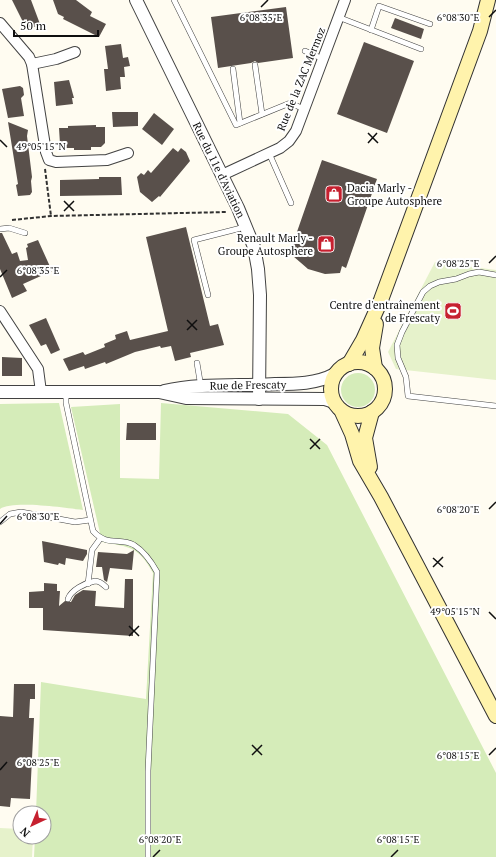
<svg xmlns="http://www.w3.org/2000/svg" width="496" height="857" font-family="'PT Serif',serif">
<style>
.green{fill:#d5ecb9}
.pitch{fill:#e6f2cb}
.building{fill:#59504b}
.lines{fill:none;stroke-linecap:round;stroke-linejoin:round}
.service-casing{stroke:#424242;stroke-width:6}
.minor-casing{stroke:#424242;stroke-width:12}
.tertiary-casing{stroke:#424242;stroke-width:14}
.secondary-casing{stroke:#313131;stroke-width:16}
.path{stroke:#313131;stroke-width:2;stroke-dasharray:4 2;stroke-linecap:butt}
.service{stroke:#fff;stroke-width:5}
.minor{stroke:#fff;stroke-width:10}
.tertiary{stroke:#fff;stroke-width:12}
.secondary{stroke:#fff3ac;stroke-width:14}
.ticks{fill:none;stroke:#0f0f0f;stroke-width:1.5}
.labels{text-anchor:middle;stroke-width:4;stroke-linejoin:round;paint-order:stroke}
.street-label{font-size:11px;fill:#0f0f0f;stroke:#fff}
.poi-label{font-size:11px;fill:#0f0f0f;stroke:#fff;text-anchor:end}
.ticks-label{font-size:10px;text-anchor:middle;fill:#0f0f0f;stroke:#fff;stroke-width:4;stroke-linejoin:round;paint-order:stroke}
</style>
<rect width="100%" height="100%" fill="#fffcf1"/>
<!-- green -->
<g class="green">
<circle cx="358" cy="390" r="17"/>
<path d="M59 403 83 510C66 508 13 500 0 509V404Z"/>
<path d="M161 403 288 414 327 445 496 773V857H34L35 837H44V813H36L41 682 146 699 153 573C138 546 130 547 102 542L71 407 120 404V478L159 479Z"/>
</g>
<!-- pitch -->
<g class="pitch">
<polygon points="435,262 496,270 496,380 396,369 388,352"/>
<polygon points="0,828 20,829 20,837 33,837 32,857 0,857"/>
</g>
<!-- building -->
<g class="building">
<polygon points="12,0 31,0 40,24 27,30"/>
<polygon points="53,0 76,0 92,12 90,16 106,24 99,37 63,19 64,17 58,14"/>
<polygon points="286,7 293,58 258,63 255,61 251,63 218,68 211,17"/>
<polygon points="395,18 424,29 421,39 391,28"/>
<polygon points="364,42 414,61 387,133 337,114"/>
<polygon points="121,44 123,58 128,57 130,66 124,67 125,77 120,77 121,89 106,91 104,69 108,69 105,46"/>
<polygon points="69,80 74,98 72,98 73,104 56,106 54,82"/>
<polygon points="20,86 23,88 24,95 21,98 24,116 8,118 2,89"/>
<polygon points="112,112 138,112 138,126 113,127"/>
<polygon points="154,113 174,129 162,145 142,129"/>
<polygon points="8,122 28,130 27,136 32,177 31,181 32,192 30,195 18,196 16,185 18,184"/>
<polygon points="96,125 96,127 105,127 105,143 101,147 91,147 91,150 74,150 74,148 64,148 60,144 59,128 68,128 68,126"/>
<polygon points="173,148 178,152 181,148 186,152 190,161 160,197 159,196 152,202 140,192 137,177 141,173 144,175 148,170 151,173"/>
<polygon points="322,160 377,179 346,268 342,266 340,273 325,274 308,269 293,256 295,250 291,249"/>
<polygon points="99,177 121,177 122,195 60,196 60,180 99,179"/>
<polygon points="186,227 210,326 218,324 224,345 190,353 191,357 175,361 171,346 161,348 160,346 135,352 106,364 105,362 85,369 84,366 69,371 63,359 83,352 85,355 105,347 104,344 116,339 115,335 127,331 130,340 168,331 146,237"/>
<polygon points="0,233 2,233 12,254 17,252 20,261 28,260 26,248 28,247 27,244 38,240 52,271 23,284 27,291 12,298 0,269"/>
<polygon points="46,318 60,350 51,354 46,344 41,346 29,325"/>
<polygon points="2,357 22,358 22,376 2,376"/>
<polygon points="127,423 156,423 156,440 126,440"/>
<polygon points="42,541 87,550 87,554 83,561 66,558 65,565 59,563 58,565 44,562"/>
<polygon points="134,550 132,570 110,568 107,582 104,580 102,567 96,567 98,552 127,554"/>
<polygon points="125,579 133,579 133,636 43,630 43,608 29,608 29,592 44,591 44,583 57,584 57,591 60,591 59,606 65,601 71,602 75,595 83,590 96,591 95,606 124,608"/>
<polygon points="14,684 35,684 35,699 30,699 29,718 34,718 30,799 11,798 10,807 0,806 0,716 13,717"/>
</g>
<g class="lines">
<defs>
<g id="service">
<polyline points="174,0 236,125 290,103 304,109"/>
<polyline points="338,17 421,49"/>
<polyline points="371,30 379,6 430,24"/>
<polyline points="305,51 323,59"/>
<polyline points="255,65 262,114"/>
<polyline points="233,69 240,123"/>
<polyline points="269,153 291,203"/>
<polyline points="0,229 9,228 25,233"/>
<polyline points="496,275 479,272 469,274 456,279 439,282 430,286 423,292 402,332 397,345 398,358 406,377 408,396 496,406"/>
<polyline points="208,295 194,240 245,227"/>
<polyline points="197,363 201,387"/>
<path d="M66 392V403L93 531C107 547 120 537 134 545 145 552 151 561 157 572L148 771V857"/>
<polyline points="0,522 10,514 21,512 75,522 90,520"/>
<polyline points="88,584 92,550 100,539"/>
<path d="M68 599C71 590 85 583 95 581 100 581 103 584 106 587"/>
</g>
<g id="minor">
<polyline points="0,23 29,57 32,64 46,152 49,160 56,162 107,160 128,153"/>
<polyline points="32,64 56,59 75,52"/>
<polyline points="222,175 280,148 289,141 296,131 345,0"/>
<polyline points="0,311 38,369 41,392"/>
</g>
<g id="tertiary">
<polyline points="136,0 238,208 254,247 258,269 260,295 259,399"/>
<path d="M164 391C200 383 238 386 275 384 296 384 316 384 335 374"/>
<polyline points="0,392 159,392 186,398 325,399 334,402"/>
</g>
<g id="secondary">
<circle cx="358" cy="389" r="27"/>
<polyline points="349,364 363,340 381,300 480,31 488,0"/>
<polyline points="375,368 372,348 376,324"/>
<polyline points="342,412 352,434 360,461 381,497 496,716"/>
<polyline points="370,467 365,438 372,412"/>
</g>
</defs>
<!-- service casing -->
<use href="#service" class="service-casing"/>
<!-- minor casing -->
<use href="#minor" class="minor-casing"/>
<!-- tertiary casing -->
<use href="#tertiary" class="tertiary-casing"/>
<!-- secondary casing -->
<use href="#secondary" class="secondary-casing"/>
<!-- path -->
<g class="path">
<polyline points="45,169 51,216"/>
<polyline points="12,220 51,216 227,212"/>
</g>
<!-- service -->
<use href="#service" class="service"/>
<!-- minor -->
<use href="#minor" class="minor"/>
<!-- tertiary -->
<use href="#tertiary" class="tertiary"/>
<!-- secondary -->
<use href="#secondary" class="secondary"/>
</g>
<!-- ticks -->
<path class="ticks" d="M261 7 268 0M489 17 496 10M368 133 378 143M0 140 7 147M368 143 377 133M64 201 74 211M64 211 74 201M489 263 496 256M0 277 7 270M187 320 197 330M187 330 197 320M310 439 320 449M310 449 320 439M489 509 496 502M0 524 7 516M433 558 443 567M433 567 443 557M489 612 496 619M129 626 139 636M129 636 139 626M252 745 262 755M252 755 262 745M489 755 496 748M0 770 7 762M153 857 160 850M391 857 398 850"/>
<!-- icons -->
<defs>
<symbol id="shop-square" viewBox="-11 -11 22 22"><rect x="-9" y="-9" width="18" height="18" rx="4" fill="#c6202f" stroke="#fff"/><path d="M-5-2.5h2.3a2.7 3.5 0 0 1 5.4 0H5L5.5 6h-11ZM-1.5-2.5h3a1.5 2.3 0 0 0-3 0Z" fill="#fff"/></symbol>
<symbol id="stadium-square" viewBox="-11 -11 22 22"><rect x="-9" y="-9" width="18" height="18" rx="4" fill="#c6202f" stroke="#fff"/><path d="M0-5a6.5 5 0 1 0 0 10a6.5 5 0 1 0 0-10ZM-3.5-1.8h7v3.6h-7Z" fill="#fff"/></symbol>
</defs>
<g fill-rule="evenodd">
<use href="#shop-square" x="324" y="184" width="20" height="20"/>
<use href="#shop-square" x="316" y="234" width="20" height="20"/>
<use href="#stadium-square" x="443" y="301" width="20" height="20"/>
</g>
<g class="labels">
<!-- street labels -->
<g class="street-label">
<text transform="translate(301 79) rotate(-68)" y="4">Rue de la ZAC Mermoz</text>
<text transform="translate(219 170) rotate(64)" y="4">Rue du 11e d'Aviation</text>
<text transform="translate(248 385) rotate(-1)" y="4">Rue de Frescaty</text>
</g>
<!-- poi labels -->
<g class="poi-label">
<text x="347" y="192" text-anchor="start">Dacia Marly -<tspan x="347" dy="13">Groupe Autosphere</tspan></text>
<text x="313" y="242">Renault Marly -<tspan x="313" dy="13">Groupe Autosphere</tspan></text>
<text x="440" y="309">Centre d'entraînement<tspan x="440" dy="13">de Frescaty</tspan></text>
</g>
</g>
<g class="ticks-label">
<text x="458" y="21">6°08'30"E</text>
<text x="261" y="21">6°08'35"E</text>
<text x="41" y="150">49°05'15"N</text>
<text x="458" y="267">6°08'25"E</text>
<text x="38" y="274">6°08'35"E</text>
<text x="458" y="513">6°08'20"E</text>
<text x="38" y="520">6°08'30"E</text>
<text x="455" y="615">49°05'15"N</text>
<text x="458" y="759">6°08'15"E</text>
<text x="38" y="766">6°08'25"E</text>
<text x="160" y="843">6°08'20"E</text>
<text x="398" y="843">6°08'15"E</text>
</g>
<!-- north arrow -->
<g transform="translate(32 825) rotate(224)"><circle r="19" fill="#ffffff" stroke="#9f9f9f"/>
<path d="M0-3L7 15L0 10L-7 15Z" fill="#c6202f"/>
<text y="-6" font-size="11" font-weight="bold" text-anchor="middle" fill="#0f0f0f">N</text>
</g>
<!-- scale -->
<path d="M14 30v6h84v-6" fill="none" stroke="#0f0f0f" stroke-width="2"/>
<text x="20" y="30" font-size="12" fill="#0f0f0f" stroke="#ffffff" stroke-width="3" paint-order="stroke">50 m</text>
</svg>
